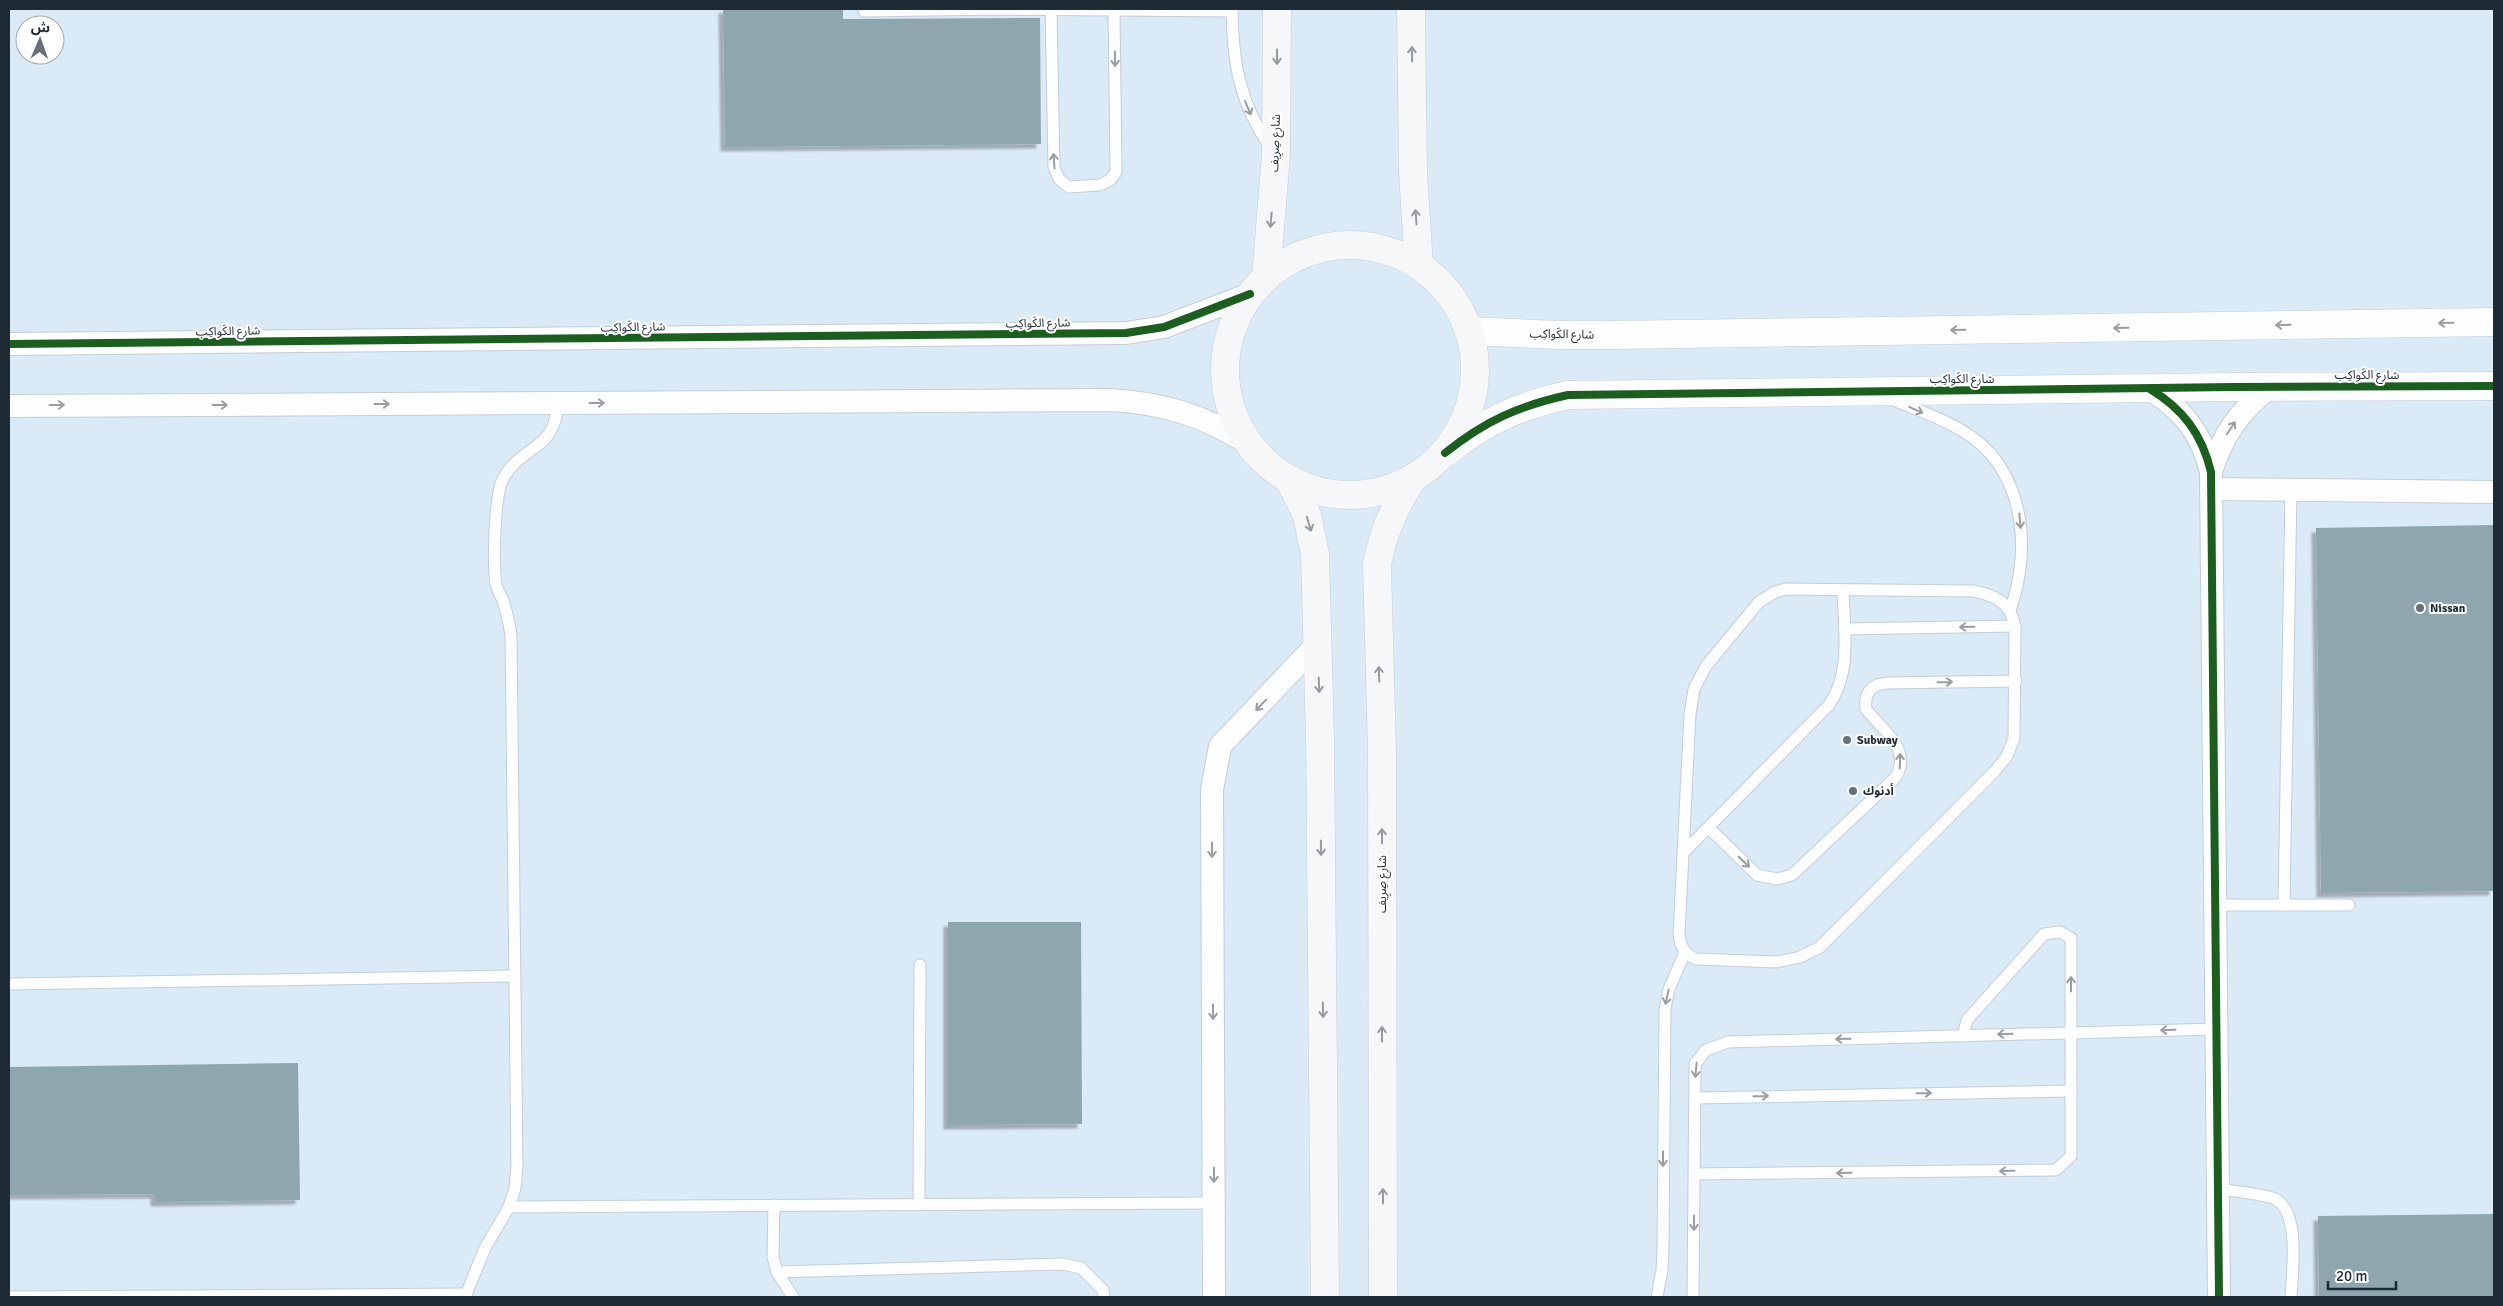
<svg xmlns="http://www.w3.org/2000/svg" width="2503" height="1306" font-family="Signika,'Noto Sans Arabic',sans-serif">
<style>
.built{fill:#dbeaf7;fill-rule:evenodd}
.building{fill:#8fa6ae;filter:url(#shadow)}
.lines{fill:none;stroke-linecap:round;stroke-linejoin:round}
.service-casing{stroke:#c5cdd5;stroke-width:13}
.minor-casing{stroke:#c5cdd5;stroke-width:24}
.tertiary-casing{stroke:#c5cdd5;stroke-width:29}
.secondary-casing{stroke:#c5cdd5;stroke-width:29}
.service{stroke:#fcfdfe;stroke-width:11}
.minor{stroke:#fcfdfe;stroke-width:22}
.tertiary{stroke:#fcfdfe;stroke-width:28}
.secondary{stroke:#f6f7f9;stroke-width:28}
.cycleway-casing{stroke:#fff;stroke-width:11}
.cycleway{stroke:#1b5e20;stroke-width:8}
.oneway{stroke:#959ba0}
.oneway2{stroke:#999ea3}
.poi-dot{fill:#667078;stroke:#fff;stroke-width:2}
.labels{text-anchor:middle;stroke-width:4;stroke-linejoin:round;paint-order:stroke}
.street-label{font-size:12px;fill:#1f2b34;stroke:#fff}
.poi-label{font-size:12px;font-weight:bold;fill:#1f2b34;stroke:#fff;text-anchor:start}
</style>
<defs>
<filter id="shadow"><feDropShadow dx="-4.5" dy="4.5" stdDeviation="1" flood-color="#0004"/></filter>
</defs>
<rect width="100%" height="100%" fill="#e9eff5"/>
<!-- built -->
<path class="built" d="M9 9H2494V1297H9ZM25 25H55V55H25Z"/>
<!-- building -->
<g class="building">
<polygon points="723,9 843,9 843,19 1040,18 1041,144 725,147"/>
<polygon points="2494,525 2494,891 2321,893 2316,528"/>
<polygon points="948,922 1081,922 1082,1124 948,1125"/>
<polygon points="298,1063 300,1200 155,1202 155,1194 9,1195 9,1067"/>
<polygon points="2494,1214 2494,1297 2319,1297 2318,1216"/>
</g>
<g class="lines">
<defs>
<g id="service">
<polyline points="1051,9 1054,167 1059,179 1069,187 1100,185 1110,180 1116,172 1114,10"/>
<path d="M1232 9C1233 63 1239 103 1271 148"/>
<polyline points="864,11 998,9 1232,11"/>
<path d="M1891 399C1914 409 1940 417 1961 430 2024 466 2033 547 2010 610"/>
<path d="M1786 589 1973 591C1996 595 2010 603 2015 626L2014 738 2007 756 1995 771 1820 947 1800 957 1777 962 1696 959C1684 954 1680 946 1679 934L1690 714 1694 689 1706 666 1759 602 1775 592Z"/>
<polyline points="1844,629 2015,626"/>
<path d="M1709 828 1757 875 1777 879 1792 875 1896 777C1912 748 1882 730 1866 709 1864 693 1871 684 1887 683L2016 681"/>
<path d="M1683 853 1829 705C1852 672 1844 629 1843 590"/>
<polyline points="2215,905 2349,905"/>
<polyline points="2284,905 2291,489"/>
<polyline points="9,984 515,976"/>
<polyline points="1695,1098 2071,1091"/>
<polyline points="1694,1174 2056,1170 2071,1156 2071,938 2060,932 2044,934 1967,1020 1963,1036"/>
<path d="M2218 1189C2231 1191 2265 1194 2275 1199 2301 1212 2292 1273 2291 1297"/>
<polyline points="774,1205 773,1257 777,1272 793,1297"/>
<polyline points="919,1205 920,965"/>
<polyline points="509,1207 1214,1203"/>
<polyline points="777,1272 1062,1264 1081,1268 1103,1290 1104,1297"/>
<polyline points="9,1297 466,1294"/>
<path d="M465 1297 485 1248 509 1207 515 1188 517 1167 511 635C509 623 507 612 503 601 501 595 497 589 496 584 493 563 494 493 504 477 524 443 554 453 558 403"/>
<polyline points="1657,1297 1662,1270 1663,1249 1665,1009 1669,989 1685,952"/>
<polyline points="1693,1297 1695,1064 1706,1050 1728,1042 2217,1029"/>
</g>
<g id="minor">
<polyline points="9,344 1126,333 1164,327 1250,294"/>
<path d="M2149 389C2183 409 2202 434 2211 472L2219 1297"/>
<path d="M9 406 1110 400C1163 403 1202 415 1248 443"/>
<path d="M2211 472C2222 436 2240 410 2270 387"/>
<polyline points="2211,489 2494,492"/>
<polyline points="1214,1297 1212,790 1220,746 1318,643"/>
</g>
<g id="tertiary">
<polyline points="1470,331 1559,335 1612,335 2494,322"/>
<path d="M1445 453C1485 421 1518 406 1568 395L2234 387 2494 386"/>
</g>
<g id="secondary">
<polyline points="1411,9 1413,173 1419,265"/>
<circle cx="1350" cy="370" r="125"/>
<polyline points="1266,277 1276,155 1277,9"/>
<polyline points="1289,479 1307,515 1315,554 1320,738 1325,1297"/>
<path d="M1383 1297 1382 751 1377 564C1383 532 1394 507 1412 480"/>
</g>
</defs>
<!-- service casing -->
<use href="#service" class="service-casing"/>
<!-- minor casing -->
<use href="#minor" class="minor-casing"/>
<!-- tertiary casing -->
<use href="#tertiary" class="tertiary-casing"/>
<!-- secondary casing -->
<use href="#secondary" class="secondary-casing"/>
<!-- service -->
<use href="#service" class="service"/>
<!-- minor -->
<use href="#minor" class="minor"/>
<!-- tertiary -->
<use href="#tertiary" class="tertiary"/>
<!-- secondary -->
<use href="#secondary" class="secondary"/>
<defs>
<g id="cycleway">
<polyline points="9,344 1126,333 1164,327 1250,294"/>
<path d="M2150 389C2183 409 2202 434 2211 472L2219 1297"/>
<path d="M1445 453C1485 421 1518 406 1568 395L2234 387 2494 386"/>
</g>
</defs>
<!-- cycleway casing -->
<use href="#cycleway" class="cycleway-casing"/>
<!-- cycleway -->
<use href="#cycleway" class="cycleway"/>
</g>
<!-- one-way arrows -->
<defs><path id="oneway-shaft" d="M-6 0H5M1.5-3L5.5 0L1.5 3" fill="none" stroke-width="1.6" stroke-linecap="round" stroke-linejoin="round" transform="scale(1.25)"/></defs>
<g class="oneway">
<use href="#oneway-shaft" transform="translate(1412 54) rotate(-91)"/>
<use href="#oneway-shaft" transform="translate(1277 57) rotate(90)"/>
<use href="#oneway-shaft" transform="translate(1416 217) rotate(-94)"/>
<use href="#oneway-shaft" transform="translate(1271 220) rotate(95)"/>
<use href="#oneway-shaft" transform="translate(1309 524) rotate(74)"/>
<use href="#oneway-shaft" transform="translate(1379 674) rotate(-92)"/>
<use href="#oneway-shaft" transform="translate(1319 685) rotate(88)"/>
<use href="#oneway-shaft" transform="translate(1382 836) rotate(-90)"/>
<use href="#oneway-shaft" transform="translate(1321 848) rotate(89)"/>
<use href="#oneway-shaft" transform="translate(1323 1010) rotate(89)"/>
<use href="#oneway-shaft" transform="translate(1382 1034) rotate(-90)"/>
<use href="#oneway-shaft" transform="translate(1383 1196) rotate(-90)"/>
</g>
<g class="oneway2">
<use href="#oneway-shaft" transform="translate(1115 59) rotate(89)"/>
<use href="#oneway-shaft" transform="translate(1248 108) rotate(67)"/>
<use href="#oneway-shaft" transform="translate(1054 161) rotate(-94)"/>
<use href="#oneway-shaft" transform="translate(2446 323) rotate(179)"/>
<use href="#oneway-shaft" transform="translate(2283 325) rotate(179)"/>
<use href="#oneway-shaft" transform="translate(2121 328) rotate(179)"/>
<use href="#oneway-shaft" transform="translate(1958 330) rotate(179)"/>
<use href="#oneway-shaft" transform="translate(597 403)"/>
<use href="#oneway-shaft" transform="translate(382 404)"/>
<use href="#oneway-shaft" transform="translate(57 405)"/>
<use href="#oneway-shaft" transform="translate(220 405)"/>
<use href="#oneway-shaft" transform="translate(1916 410) rotate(24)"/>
<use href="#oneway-shaft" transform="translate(2231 428) rotate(-57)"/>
<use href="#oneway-shaft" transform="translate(2020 521) rotate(85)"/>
<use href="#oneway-shaft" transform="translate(1967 627) rotate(179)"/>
<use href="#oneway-shaft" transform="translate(1945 682) rotate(-1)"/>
<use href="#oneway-shaft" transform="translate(1261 705) rotate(134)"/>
<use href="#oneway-shaft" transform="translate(1900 761) rotate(-88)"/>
<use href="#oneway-shaft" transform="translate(1212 850) rotate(90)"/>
<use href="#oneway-shaft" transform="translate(1744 862) rotate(44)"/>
<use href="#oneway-shaft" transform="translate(2071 984) rotate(-90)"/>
<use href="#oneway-shaft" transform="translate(1667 997) rotate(102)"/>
<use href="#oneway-shaft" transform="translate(1213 1012) rotate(90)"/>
<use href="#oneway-shaft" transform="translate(2168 1030) rotate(178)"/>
<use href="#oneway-shaft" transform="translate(2005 1034) rotate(178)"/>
<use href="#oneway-shaft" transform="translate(1843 1039) rotate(179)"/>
<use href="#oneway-shaft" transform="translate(1696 1070) rotate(95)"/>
<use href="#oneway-shaft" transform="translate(1924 1093) rotate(-1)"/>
<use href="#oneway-shaft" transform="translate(1761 1096) rotate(-1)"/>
<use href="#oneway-shaft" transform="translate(1663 1159) rotate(90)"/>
<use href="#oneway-shaft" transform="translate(2007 1171) rotate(179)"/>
<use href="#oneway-shaft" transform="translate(1844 1173) rotate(179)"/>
<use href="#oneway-shaft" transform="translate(1214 1175) rotate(90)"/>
<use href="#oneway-shaft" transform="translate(1694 1223) rotate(90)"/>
</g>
<!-- markers -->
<g class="poi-dot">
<circle cx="2420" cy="608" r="5"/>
<circle cx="1847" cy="740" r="5"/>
<circle cx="1853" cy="791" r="5"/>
</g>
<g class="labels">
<!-- street labels -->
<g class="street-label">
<text transform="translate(1275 143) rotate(-88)" y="4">شارع صِرِيف</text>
<text transform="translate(1038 323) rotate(-1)" y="4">شارع الكَواكِب</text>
<text transform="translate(633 327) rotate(-1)" y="4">شارع الكَواكِب</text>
<text transform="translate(228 331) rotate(-1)" y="4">شارع الكَواكِب</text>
<text transform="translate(1562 334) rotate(1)" y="4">شارع الكَواكِب</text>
<text x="2367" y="379">شارع الكَواكِب</text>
<text x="1962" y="383">شارع الكَواكِب</text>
<text transform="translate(1382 884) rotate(-90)" y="4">شارع صِرِيف</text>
</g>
<!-- poi labels -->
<g class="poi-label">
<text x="2430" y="612">Nissan</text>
<text x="1857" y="744">Subway</text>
<text x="1863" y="795">أدنوك</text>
</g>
</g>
<!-- border -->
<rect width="2503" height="1306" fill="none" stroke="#1f2b34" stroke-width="20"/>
<!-- north arrow -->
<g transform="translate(40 40) rotate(2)"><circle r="24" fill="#ffffff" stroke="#a5aaae"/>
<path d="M0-4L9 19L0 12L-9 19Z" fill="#667078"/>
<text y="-8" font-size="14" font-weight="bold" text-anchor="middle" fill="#1f2b34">ش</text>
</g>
<!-- scale -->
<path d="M2328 1281v8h68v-8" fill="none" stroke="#1f2b34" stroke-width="2.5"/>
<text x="2336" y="1281" font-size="15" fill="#1f2b34" stroke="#ffffff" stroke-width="4" paint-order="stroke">20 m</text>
</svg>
